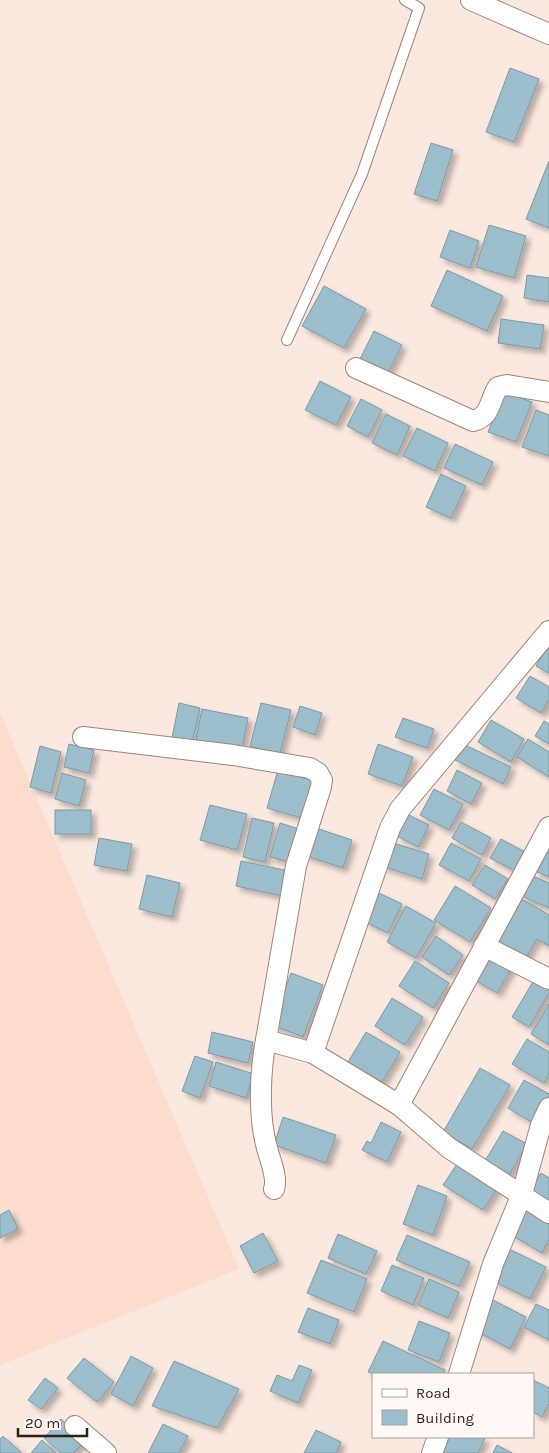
<svg xmlns="http://www.w3.org/2000/svg" width="549" height="1453" font-family="Karla,sans-serif">
<style>
.built{fill:#fcddce}
.building{fill:#9cbdcb;stroke:#7a9aa7;filter:url(#shadow)}
.lines{fill:none;stroke-linecap:round;stroke-linejoin:round}
.lane-casing{stroke:#a08476;stroke-width:12}
.street-casing{stroke:#a08476;stroke-width:22}
.lane{stroke:#fff;stroke-width:10}
.street{stroke:#fff;stroke-width:20}
</style>
<defs>
<filter id="shadow"><feDropShadow dx="4.5" dy="4.5" stdDeviation="2.5" flood-color="#0004"/></filter>
</defs>
<rect width="100%" height="100%" fill="#fbe8df"/>
<!-- built -->
<polygon class="built" points="0,713 239,1269 0,1365"/>
<!-- building -->
<g class="building">
<polygon points="510,68 539,79 514,142 486,132"/>
<polygon points="431,143 453,150 437,201 414,194"/>
<polygon points="549,161 549,228 526,219"/>
<polygon points="489,225 526,236 514,278 476,267"/>
<polygon points="450,230 479,241 470,268 440,257"/>
<polygon points="447,270 503,296 487,331 431,306"/>
<polygon points="527,275 549,278 549,302 524,298"/>
<polygon points="324,286 366,309 344,348 302,326"/>
<polygon points="501,319 544,325 540,349 498,343"/>
<polygon points="374,331 402,345 387,375 359,361"/>
<polygon points="320,381 351,397 336,425 305,410"/>
<polygon points="504,392 532,402 516,442 488,432"/>
<polygon points="361,399 382,410 368,437 347,426"/>
<polygon points="536,410 549,415 549,456 522,447"/>
<polygon points="386,414 410,426 397,455 372,443"/>
<polygon points="417,428 448,443 435,471 403,456"/>
<polygon points="455,444 493,462 482,485 444,468"/>
<polygon points="441,474 466,486 451,518 426,507"/>
<polygon points="549,643 549,673 536,666"/>
<polygon points="530,676 549,687 549,700 541,713 516,698"/>
<polygon points="179,703 200,708 191,747 171,743"/>
<polygon points="261,703 291,710 280,754 250,746"/>
<polygon points="300,706 322,713 315,735 293,727"/>
<polygon points="202,709 248,718 242,749 196,740"/>
<polygon points="403,718 434,729 427,748 395,737"/>
<polygon points="491,720 524,739 511,762 478,742"/>
<polygon points="544,721 549,724 549,744 535,736"/>
<polygon points="528,739 549,752 549,777 517,757"/>
<polygon points="69,744 94,750 89,773 64,767"/>
<polygon points="378,744 413,757 402,786 368,774"/>
<polygon points="463,744 511,767 503,784 455,760"/>
<polygon points="40,746 61,752 51,793 30,787"/>
<polygon points="278,770 316,782 305,819 267,808"/>
<polygon points="457,770 482,783 471,804 447,791"/>
<polygon points="62,773 86,780 79,806 55,799"/>
<polygon points="434,789 463,804 449,830 420,815"/>
<polygon points="210,805 247,814 237,850 200,840"/>
<rect x="55" y="810" width="36" height="24"/>
<polygon points="409,815 429,825 418,847 397,836"/>
<polygon points="252,818 274,823 265,862 243,857"/>
<polygon points="461,822 491,838 482,855 452,838"/>
<polygon points="280,823 299,829 290,862 270,857"/>
<polygon points="313,827 352,840 343,868 304,855"/>
<polygon points="99,838 132,844 127,871 94,865"/>
<polygon points="501,839 527,853 517,872 490,858"/>
<polygon points="390,842 429,854 422,879 382,866"/>
<polygon points="451,843 481,859 469,881 439,865"/>
<polygon points="549,843 549,877 535,871"/>
<polygon points="241,861 289,871 283,896 236,886"/>
<polygon points="485,865 508,879 495,899 472,885"/>
<polygon points="147,875 180,883 172,917 139,909"/>
<polygon points="533,876 549,883 549,908 523,897"/>
<polygon points="455,886 491,908 470,942 434,920"/>
<polygon points="379,893 402,904 388,933 365,922"/>
<polygon points="517,896 549,915 549,946 537,939 524,961 490,941"/>
<polygon points="406,906 436,923 416,958 387,942"/>
<polygon points="436,936 463,955 449,975 422,957"/>
<polygon points="488,953 512,967 497,993 473,979"/>
<polygon points="415,961 449,983 433,1008 399,986"/>
<polygon points="291,973 323,985 303,1037 272,1025"/>
<polygon points="534,980 549,989 549,993 529,1027 512,1017"/>
<polygon points="392,998 423,1017 405,1045 375,1026"/>
<polygon points="549,1004 549,1045 531,1034"/>
<polygon points="212,1032 253,1042 248,1063 208,1053"/>
<polygon points="366,1032 400,1052 382,1082 348,1062"/>
<polygon points="527,1039 549,1052 549,1074 544,1083 512,1064"/>
<polygon points="195,1056 213,1062 200,1098 182,1091"/>
<polygon points="216,1062 254,1074 246,1098 209,1086"/>
<polygon points="480,1068 510,1085 472,1149 443,1132"/>
<polygon points="524,1080 549,1094 549,1100 535,1124 508,1108"/>
<polygon points="283,1117 336,1135 326,1163 274,1145"/>
<polygon points="381,1122 401,1132 387,1162 362,1150 367,1141 371,1143"/>
<polygon points="503,1131 527,1144 509,1175 485,1161"/>
<polygon points="459,1161 499,1186 483,1210 443,1185"/>
<polygon points="541,1173 549,1178 549,1201 530,1190"/>
<polygon points="418,1185 447,1196 433,1235 403,1224"/>
<polygon points="525,1208 549,1222 549,1240 542,1253 510,1234"/>
<polygon points="9,1210 18,1229 0,1238 0,1215"/>
<polygon points="263,1233 278,1261 254,1273 240,1246"/>
<polygon points="338,1234 377,1251 366,1274 328,1258"/>
<polygon points="407,1235 470,1262 459,1286 396,1260"/>
<polygon points="509,1249 546,1267 530,1299 493,1281"/>
<polygon points="321,1260 367,1279 354,1312 307,1293"/>
<polygon points="392,1265 424,1278 413,1305 381,1291"/>
<polygon points="429,1279 459,1292 448,1318 418,1305"/>
<polygon points="491,1299 526,1317 510,1349 476,1331"/>
<polygon points="536,1304 549,1310 549,1340 524,1327"/>
<polygon points="308,1308 339,1320 330,1344 298,1332"/>
<polygon points="419,1321 450,1333 439,1362 408,1350"/>
<polygon points="383,1341 445,1370 443,1374 374,1374 368,1372"/>
<polygon points="131,1356 153,1368 133,1406 111,1394"/>
<polygon points="84,1358 114,1382 97,1402 67,1378"/>
<polygon points="174,1361 239,1389 217,1428 152,1406"/>
<polygon points="299,1365 312,1370 298,1403 270,1391 277,1375 292,1381"/>
<polygon points="45,1378 58,1388 41,1409 28,1400"/>
<polygon points="533,1380 549,1388 549,1404 542,1417 533,1412"/>
<polygon points="61,1419 85,1441 73,1453 61,1453 44,1438"/>
<polygon points="163,1424 188,1436 179,1453 148,1453"/>
<polygon points="316,1430 341,1442 336,1453 304,1453"/>
<polygon points="3,1436 21,1452 20,1453 0,1453 0,1439"/>
<polygon points="450,1437 482,1437 485,1438 478,1453 442,1453"/>
<polygon points="42,1440 56,1453 31,1453"/>
<polygon points="497,1445 512,1453 493,1453"/>
</g>
<g class="lines">
<defs>
<polyline id="lane" points="287,340 362,174 419,8 405,0"/>
<g id="street">
<polyline points="471,0 549,34"/>
<path d="M356 368 473 421C491 417 489 401 498 387L507 385 549 392"/>
<polyline points="83,737 233,755 310,768 318,773 322,780 321,787 296,866 266,1040 313,1053 399,1105"/>
<polyline points="549,827 399,1105 449,1148 549,1213"/>
<polyline points="484,946 549,979"/>
<path d="M266 1040C260 1071 258 1117 267 1148 270 1160 278 1178 274 1189"/>
<polyline points="313,1053 390,828 400,809 549,631"/>
<polyline points="459,1374 493,1264 522,1194 541,1125 549,1108"/>
<polyline points="75,1426 106,1453"/>
<polyline points="432,1453 438,1437"/>
</g>
</defs>
<!-- lane casing -->
<use href="#lane" class="lane-casing"/>
<!-- street casing -->
<use href="#street" class="street-casing"/>
<!-- lane -->
<use href="#lane" class="lane"/>
<!-- street -->
<use href="#street" class="street"/>
</g>
<!-- legend -->
<rect x="372" y="1373" width="162" height="65" fill="#fff8f5" stroke="#aaa19d"/>
<rect x="382" y="1389" width="25" height="8" fill="#ffffff" stroke="#aaa19d"/>
<text x="416" y="1398" font-size="15" fill="#2a1f19">Road</text>
<rect x="382" y="1410" width="25" height="15" fill="#9cbdcb" stroke="#aaa19d"/>
<text x="416" y="1423" font-size="15" fill="#2a1f19">Building</text>
<!-- scale -->
<path d="M18 1428v8h69v-8" fill="none" stroke="#2a1f19" stroke-width="2.5"/>
<text x="25" y="1428" font-size="15" fill="#2a1f19" stroke="#fff8f5" stroke-width="4" paint-order="stroke">20 m</text>
</svg>
